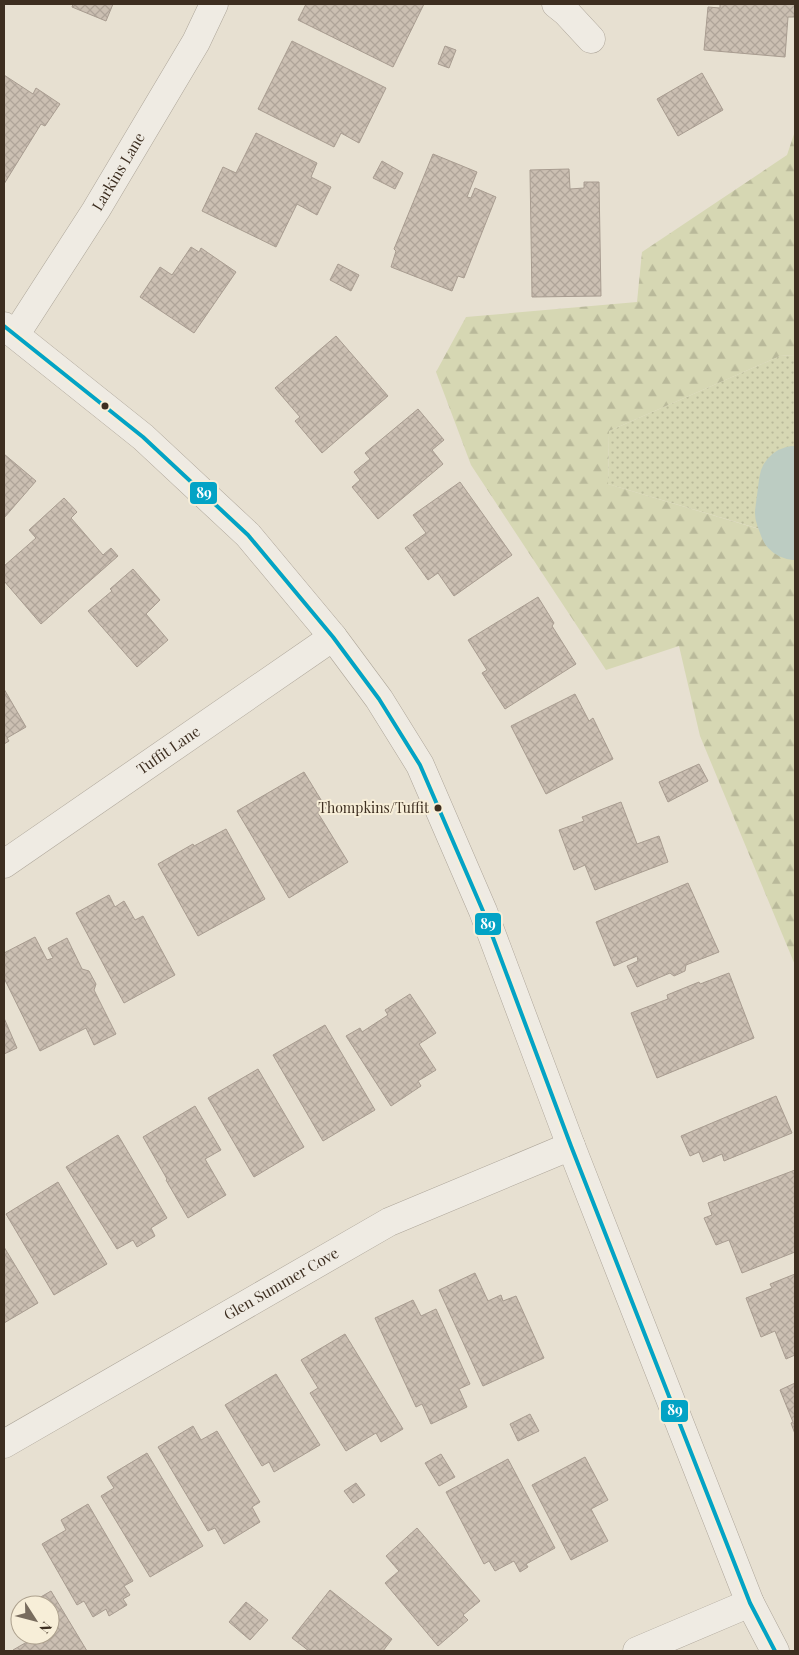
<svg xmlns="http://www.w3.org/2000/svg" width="799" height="1655" font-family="'Playfair Display',serif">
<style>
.grass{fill:url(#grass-dots)}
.forest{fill:url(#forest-firs)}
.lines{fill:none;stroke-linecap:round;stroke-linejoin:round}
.river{stroke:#bcccc2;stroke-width:72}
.building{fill:url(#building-cross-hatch);stroke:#a89c90}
.minor-casing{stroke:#ada599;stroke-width:29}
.minor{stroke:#efebe3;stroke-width:28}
.bus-1-casing{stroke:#f7eed8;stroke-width:8}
.bus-1{stroke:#03a3c5;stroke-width:4}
.bus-dot{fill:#3d2e20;stroke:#f7eed8;stroke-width:2}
.labels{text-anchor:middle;stroke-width:4;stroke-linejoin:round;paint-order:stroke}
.bus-label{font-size:14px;fill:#3d2e20;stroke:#f7eed8;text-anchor:end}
.street-label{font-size:15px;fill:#3d2e20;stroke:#f7eed8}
.line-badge{stroke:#f7eed8;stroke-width:2}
.badge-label{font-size:14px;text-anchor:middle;font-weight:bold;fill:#fff}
</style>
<defs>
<pattern id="grass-dots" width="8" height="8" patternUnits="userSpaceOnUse" patternTransform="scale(1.25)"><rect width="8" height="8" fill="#d6d7b3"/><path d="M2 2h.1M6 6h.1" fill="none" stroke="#b9b99a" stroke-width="1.8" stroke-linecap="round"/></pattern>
<pattern id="forest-firs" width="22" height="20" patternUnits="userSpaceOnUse" patternTransform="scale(1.25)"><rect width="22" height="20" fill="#d6d7b3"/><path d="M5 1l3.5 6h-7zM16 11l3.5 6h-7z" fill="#b9b99a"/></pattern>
<pattern id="building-cross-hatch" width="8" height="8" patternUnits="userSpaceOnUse" patternTransform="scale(1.25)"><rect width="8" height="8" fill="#cbbfb2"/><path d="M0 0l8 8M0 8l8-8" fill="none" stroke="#afa499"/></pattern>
</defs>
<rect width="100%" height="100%" fill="#e7e0d1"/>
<!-- grass -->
<polygon class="grass" points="795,355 795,532 780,535 608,484 609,431 780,356"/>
<!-- forest -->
<polygon class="forest" points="795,131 795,355 780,356 609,431 608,484 779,535 795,532 795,965 700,736 679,646 606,670 471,465 436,372 466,317 637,302 642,252 787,155"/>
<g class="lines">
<!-- river -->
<polyline class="river" points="795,482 791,513 795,524"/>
</g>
<!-- building -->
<g class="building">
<polygon points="73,4 113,4 106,21 72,7"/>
<polygon points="306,4 424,4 393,67 298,20"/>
<polygon points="720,4 795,4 795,17 788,17 785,57 704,50 708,7 720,8"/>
<polygon points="292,41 386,88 359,143 341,133 334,147 258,109"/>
<polygon points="445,46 456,50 449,68 438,64"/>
<polygon points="702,73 723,110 678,136 657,99"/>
<polygon points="4,75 33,94 36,88 60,104 45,126 41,124 4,184"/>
<polygon points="256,133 317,163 311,177 331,187 317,215 297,204 276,247 202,211 223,167 236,173"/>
<polygon points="433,154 477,172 467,197 471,198 475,188 496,197 464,278 458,276 452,291 391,267 396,251 394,249"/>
<polygon points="382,161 403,173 395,189 373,178"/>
<polygon points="569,169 570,189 584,188 584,182 599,182 601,296 532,297 530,170"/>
<polygon points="191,247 199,252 201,248 236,272 194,333 140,297 160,267 172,275"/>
<polygon points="338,264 359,275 351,291 330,280"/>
<polygon points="336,336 388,396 322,453 295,421 300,417 275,388"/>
<polygon points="418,409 444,440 432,450 443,464 378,519 352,487 360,480 354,472 370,459 365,453"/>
<polygon points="4,454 36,481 4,518"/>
<polygon points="460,482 512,555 454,596 438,573 428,580 405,548 426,533 413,515"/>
<polygon points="64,498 77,512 71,518 103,555 111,548 118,556 41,624 4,581 4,566 36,538 29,530"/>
<polygon points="133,569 160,600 146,614 168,640 137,667 88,611 112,591 110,589"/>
<polygon points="538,597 554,623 552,626 576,664 505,709 482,673 487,670 468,640"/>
<polygon points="4,689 26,727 7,738 9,741 4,744"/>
<polygon points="575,694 589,721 593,718 613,759 546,794 511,726"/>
<polygon points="699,764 708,781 668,802 659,782"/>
<polygon points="304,772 326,808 318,813 348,862 289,898 237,811"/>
<polygon points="621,802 637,844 659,836 668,862 595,890 585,865 574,870 559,830 584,821 582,817"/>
<polygon points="226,829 265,899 198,936 158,864 193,844 194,846"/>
<polygon points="688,883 719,952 686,965 685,971 674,976 670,973 637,987 627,966 638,961 637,956 614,966 596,922"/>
<polygon points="109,895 115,907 124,901 135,920 143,916 175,975 124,1003 76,913"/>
<polygon points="35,937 47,960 53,958 48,948 67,938 82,969 89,971 96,984 94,990 116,1034 94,1045 86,1028 40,1051 4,978 4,953"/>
<polygon points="729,973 754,1038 657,1078 631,1013 668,999 667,995 699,982 700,984"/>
<polygon points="410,994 436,1033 419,1044 436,1070 418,1081 421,1086 391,1106 346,1036 360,1028 362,1032 388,1015 385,1010"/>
<polygon points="4,1018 17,1048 4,1054"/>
<polygon points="325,1025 375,1110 323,1141 273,1055"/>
<polygon points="258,1069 304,1147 254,1177 208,1098"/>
<polygon points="776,1096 792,1133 724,1161 722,1154 703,1162 699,1152 690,1156 681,1136"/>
<polygon points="195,1106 221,1150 205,1159 226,1195 188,1218 166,1180 167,1179 143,1137"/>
<polygon points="118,1135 167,1218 151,1228 155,1236 137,1247 133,1240 117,1249 66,1167"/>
<polygon points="795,1170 795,1252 742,1273 729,1240 716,1245 704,1218 712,1215 708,1203"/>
<polygon points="58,1182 107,1264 54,1295 6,1214"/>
<polygon points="4,1247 38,1303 4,1323"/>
<polygon points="475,1273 488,1301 501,1295 503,1301 516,1296 544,1358 483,1386 439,1290"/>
<polygon points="795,1274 795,1355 786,1359 775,1331 761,1337 746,1298 772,1288 770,1284"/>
<polygon points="413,1300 421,1316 436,1309 470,1384 459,1389 467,1407 431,1424 422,1404 416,1407 375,1318"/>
<polygon points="345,1334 403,1429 381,1442 376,1433 346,1451 310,1393 318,1388 301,1360"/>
<polygon points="276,1374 320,1445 274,1472 269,1462 262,1466 225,1405"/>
<polygon points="795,1383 795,1434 791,1423 793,1422 780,1390"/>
<polygon points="530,1414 539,1431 518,1441 510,1424"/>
<polygon points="193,1426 201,1440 217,1431 260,1502 252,1507 260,1522 224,1544 215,1528 208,1531 158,1447"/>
<polygon points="147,1453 203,1546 150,1577 101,1496 114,1488 107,1477"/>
<polygon points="441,1454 455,1477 439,1486 425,1463"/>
<polygon points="585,1457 608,1500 591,1509 608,1541 571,1560 532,1485"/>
<polygon points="508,1459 555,1548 526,1564 528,1567 520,1572 514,1561 495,1571 489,1561 484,1564 446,1492"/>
<polygon points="356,1483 365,1495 353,1503 344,1491"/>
<polygon points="88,1504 133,1581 124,1586 130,1595 123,1599 127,1605 109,1616 106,1609 93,1617 84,1601 77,1605 42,1544 66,1530 61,1520"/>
<polygon points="417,1528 480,1601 463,1615 468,1620 438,1646 385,1583 399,1571 386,1556"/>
<polygon points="330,1590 392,1639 383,1651 309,1651 292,1638"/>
<polygon points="51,1591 87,1651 14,1651 13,1650 32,1639 30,1635 50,1635 50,1605 27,1605"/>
<polygon points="246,1602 268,1620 250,1640 229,1622"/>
</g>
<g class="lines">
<defs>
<g id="minor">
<polyline points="556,4 566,12 591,39"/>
<polyline points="4,326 143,437 248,535 333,637 379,699 420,765 483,911 571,1146 750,1603 775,1651"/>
<path id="s1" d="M16 334 96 210 196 42 214 4"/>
<path id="s2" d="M4 864 333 637"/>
<path id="s3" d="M4 1444 389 1222 571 1146"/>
<polyline points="637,1651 750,1603"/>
</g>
</defs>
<!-- minor casing -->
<use href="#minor" class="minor-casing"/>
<!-- minor -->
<use href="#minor" class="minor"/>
<defs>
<polyline id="bus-1" points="4,326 143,437 248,535 333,637 379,699 420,765 483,911 571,1146 750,1603 775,1651"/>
</defs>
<!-- bus-1 casing -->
<use href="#bus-1" class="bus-1-casing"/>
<!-- bus-1 -->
<use href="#bus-1" class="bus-1"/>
</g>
<!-- markers -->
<g class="bus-dot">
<circle cx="105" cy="406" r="4.5"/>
<circle cx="438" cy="808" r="4.5"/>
</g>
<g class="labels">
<!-- bus labels -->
<g class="bus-label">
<text x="429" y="813">Thompkins/Tuffit</text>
</g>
<!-- street labels -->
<g class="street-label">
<text dy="5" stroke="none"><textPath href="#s1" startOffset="192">Larkins Lane</textPath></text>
<text dy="5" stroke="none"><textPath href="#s2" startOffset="200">Tuffit Lane</textPath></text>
<text dy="5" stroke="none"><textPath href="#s3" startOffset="320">Glen Summer Cove</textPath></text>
</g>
</g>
<g class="line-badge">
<rect x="189" y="481" width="29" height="24" rx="5" fill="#03a3c5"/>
<rect x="474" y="912" width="28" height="24" rx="5" fill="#03a3c5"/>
<rect x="660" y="1399" width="29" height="24" rx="5" fill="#03a3c5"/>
</g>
<g class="badge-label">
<text x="204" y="498">89</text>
<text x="488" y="929">89</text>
<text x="675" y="1415">89</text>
</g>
<!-- border -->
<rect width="799" height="1655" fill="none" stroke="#3d2e20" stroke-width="10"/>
<!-- north arrow -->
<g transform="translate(35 1620) rotate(126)"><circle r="24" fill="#f7eed8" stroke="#ada18e"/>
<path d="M0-4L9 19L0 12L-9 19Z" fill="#786c5e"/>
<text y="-8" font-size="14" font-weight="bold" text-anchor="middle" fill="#3d2e20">N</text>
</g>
</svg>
